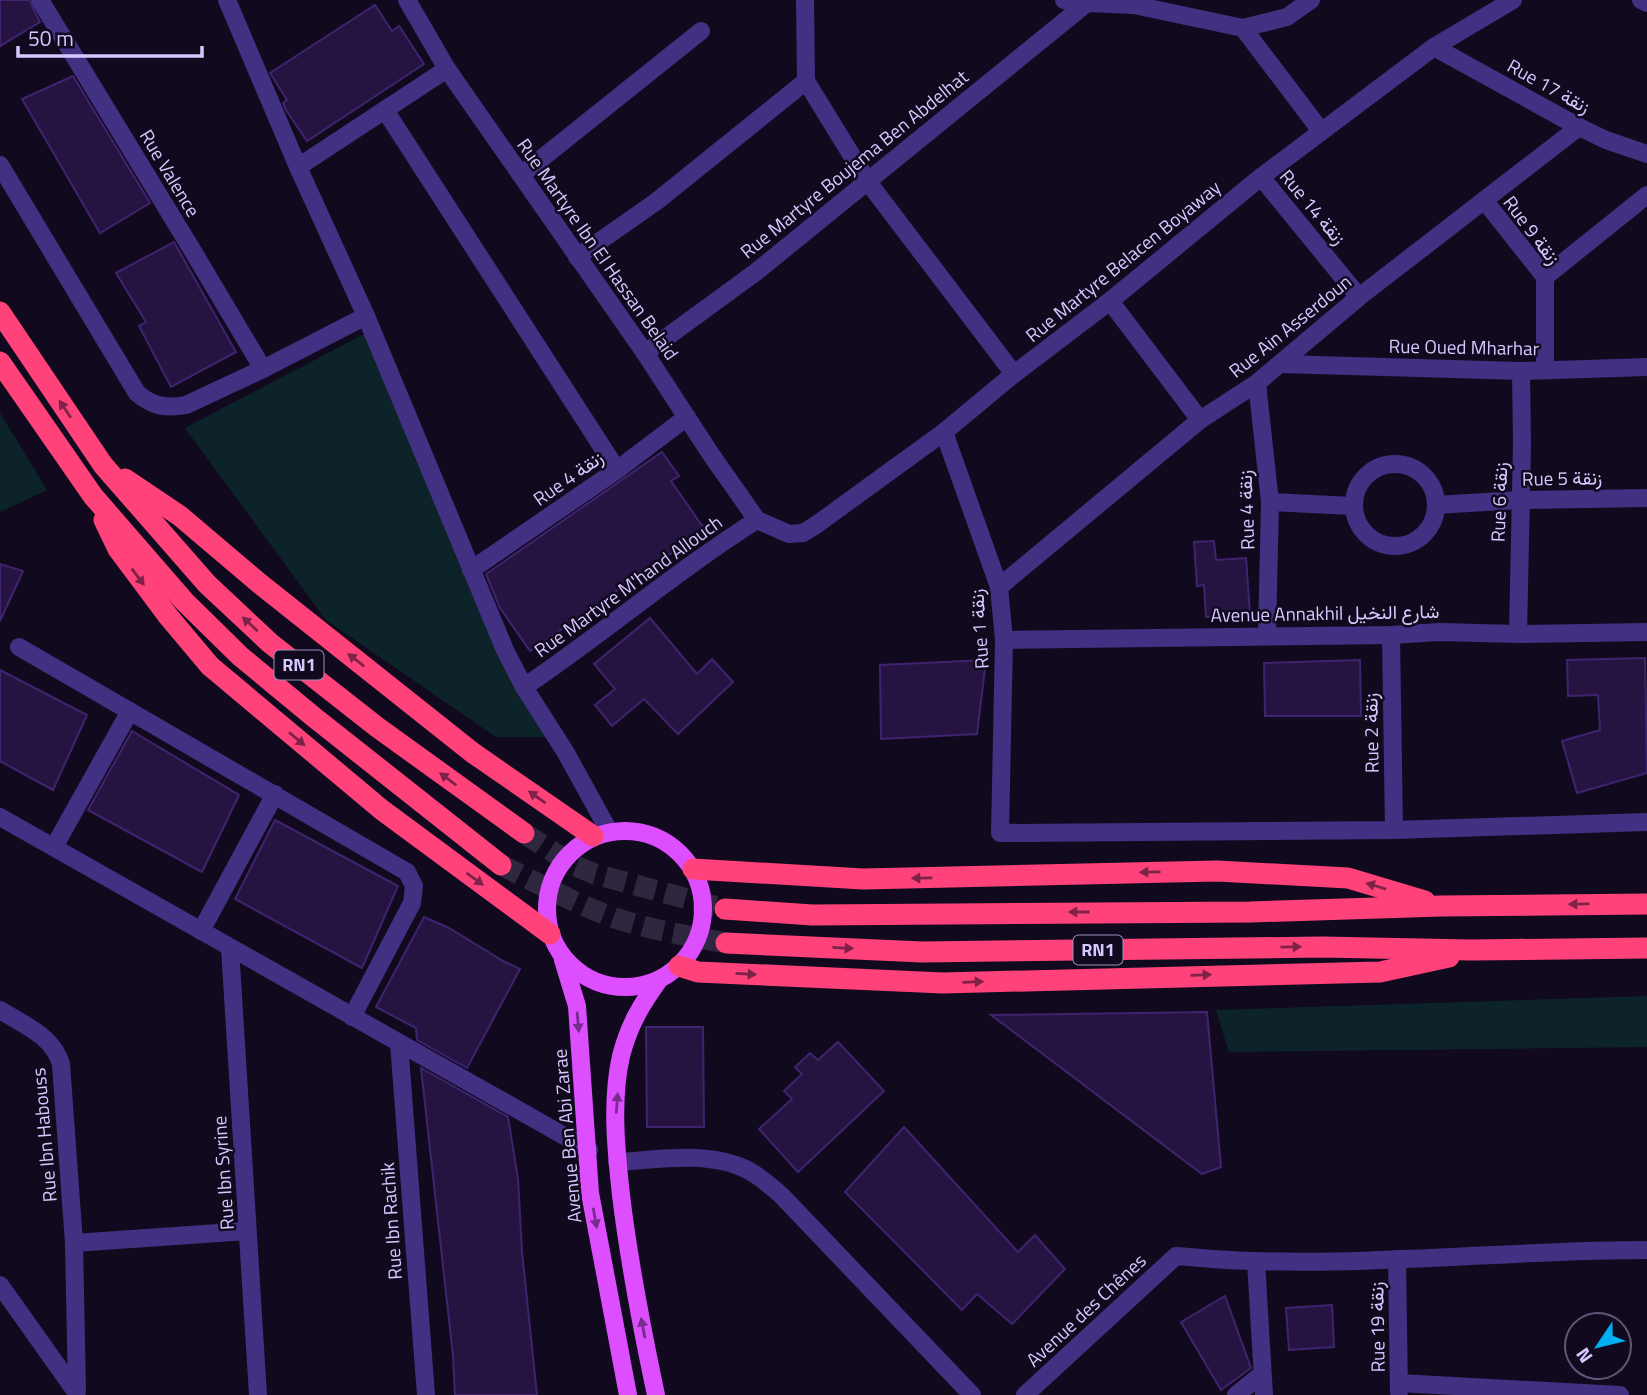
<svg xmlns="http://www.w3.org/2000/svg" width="1647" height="1395" font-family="'Titillium Web',Vazirmatn,sans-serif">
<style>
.green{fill:#0c2429}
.building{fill:#251441;stroke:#40236f;stroke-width:2}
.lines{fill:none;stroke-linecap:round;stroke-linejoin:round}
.highway-tunnel{stroke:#2f2640;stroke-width:21;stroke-dasharray:21 10;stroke-linecap:butt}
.minor{stroke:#423082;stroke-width:18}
.major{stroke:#dd4eff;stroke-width:18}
.highway{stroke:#ff427a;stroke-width:21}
.oneway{fill:#7c2347}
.oneway2{fill:#772c8e}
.labels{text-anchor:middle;stroke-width:5;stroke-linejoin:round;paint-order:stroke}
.shield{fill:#110a1e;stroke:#9c8ebc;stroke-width:2}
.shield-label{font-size:18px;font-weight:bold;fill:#d7c7ff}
.street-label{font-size:19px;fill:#d7c7ff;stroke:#110a1e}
</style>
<rect width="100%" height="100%" fill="#110a1e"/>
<!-- green -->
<g class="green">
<polygon points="368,332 546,737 496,737 326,620 185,428"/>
<polygon points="0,413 47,490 0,512"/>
<polygon points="1647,996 1647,1047 1229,1052 1216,1010"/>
</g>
<!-- building -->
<g class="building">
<polygon points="0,0 29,0 40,22 0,46"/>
<polygon points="375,5 392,31 399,26 424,64 307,141 286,110 283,103 287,100 270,73"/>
<polygon points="73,76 150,203 100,233 22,99"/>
<polygon points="174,242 236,352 171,387 139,326 146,322 116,273"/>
<polygon points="662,452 679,476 671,481 705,530 530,651 500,608 486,574"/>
<polygon points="1214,541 1216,560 1246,558 1250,614 1206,617 1204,585 1197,586 1194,542"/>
<polygon points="0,564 23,571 0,621"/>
<polygon points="650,618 697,674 712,659 733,682 678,734 644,699 612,726 595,705 615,689 594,664"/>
<polygon points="1645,658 1647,773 1577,793 1562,741 1600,730 1598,695 1568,696 1567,660"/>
<polygon points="986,660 977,734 881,739 880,665"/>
<polygon points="1360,660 1361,716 1265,716 1264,663"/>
<polygon points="0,670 87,715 53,790 0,761"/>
<polygon points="132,731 239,795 202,872 88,810"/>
<polygon points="275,820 398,886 362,968 235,899"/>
<polygon points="424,917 449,928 503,961 520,969 467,1068 417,1040 416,1028 376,1007"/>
<polygon points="1207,1012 1221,1167 1202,1174 991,1015"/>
<polygon points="646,1027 703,1027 704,1127 647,1127"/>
<polygon points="838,1042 884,1091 798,1172 759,1129 792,1099 784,1091 802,1074 795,1067 810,1053 818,1060"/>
<polygon points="421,1068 508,1117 518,1179 522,1252 537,1395 455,1395 453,1356"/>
<polygon points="904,1127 1018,1252 1035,1235 1065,1269 1012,1324 977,1294 962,1310 845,1192"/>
<polygon points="1225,1296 1251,1368 1221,1390 1181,1322"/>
<polygon points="1332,1305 1334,1347 1289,1350 1286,1308"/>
</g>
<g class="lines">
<!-- highway-tunnel -->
<g class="highway-tunnel">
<polyline points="524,833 573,865 595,874 725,909"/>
<path d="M501 865C538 883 575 904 615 918 651 930 689 936 726 943"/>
</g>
<!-- minor -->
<g class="minor">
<polyline points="40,0 194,253 263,369"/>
<polyline points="227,0 298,167 366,316 505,650 524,687 566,753 609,831"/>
<polyline points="407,0 447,69 645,353 710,453 757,520 789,534 803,533 816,525 944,432 1014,374 1110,301 1261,177 1434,47 1513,0"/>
<polyline points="805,0 806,81 868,182 1014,374"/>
<polyline points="1064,0 1087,3 1134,5 1243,28 1287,17 1311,0"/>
<polyline points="1641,0 1647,3"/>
<polyline points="1243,28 1321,131"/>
<polyline points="1434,47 1579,127 1606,140 1647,154"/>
<polyline points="385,110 617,470"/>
<path d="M0 165 137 393C152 406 166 409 186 405L263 369 366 316"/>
<polyline points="298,167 447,69"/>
<polyline points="521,175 701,31"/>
<polyline points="1261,177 1359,297"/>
<polyline points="1484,200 1545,277 1545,370"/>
<polyline points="577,257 657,201 806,81"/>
<polyline points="1545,277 1647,195"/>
<polyline points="1110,301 1200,420"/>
<polyline points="645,353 756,272 1087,3"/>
<polyline points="1281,364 1521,371 1647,367"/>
<polyline points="1257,383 1270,502 1267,635"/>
<polyline points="944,432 999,587 1004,640 1000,833 1394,830 1647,822"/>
<circle cx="1395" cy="505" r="41"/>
<polyline points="1270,502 1353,506"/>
<polyline points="1436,505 1519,500 1647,498"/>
<polyline points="471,570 617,470 687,417"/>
<polyline points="999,587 1200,420 1257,383 1359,297 1579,127"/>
<polyline points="1518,634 1522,444 1521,371"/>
<polyline points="1391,635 1394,830"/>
<polyline points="1004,640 1391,635 1439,632 1518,634 1647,632"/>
<polyline points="19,647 407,872 414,886 412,903 352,1017"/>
<path d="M524 687C603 634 676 571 757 520"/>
<polyline points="0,817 589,1150"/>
<polyline points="54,847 130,711"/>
<polyline points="201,931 275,794"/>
<polyline points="230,948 258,1395"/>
<path d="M0 1010C24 1025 53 1036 61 1064L74 1243 77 1392"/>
<polyline points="399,1043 426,1395"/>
<path d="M617 1162C656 1160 699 1152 736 1165 754 1171 767 1183 781 1195L972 1395"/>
<polyline points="74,1243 247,1231"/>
<polyline points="1397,1259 1399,1392"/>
<polyline points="1256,1262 1264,1395"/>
<polyline points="0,1285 76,1392"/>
<polyline points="1399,1383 1620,1395"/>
<path d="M1025 1395 1176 1256C1202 1258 1229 1261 1256 1261 1386 1265 1517 1250 1647 1250"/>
<polyline points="1236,1395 1262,1374"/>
</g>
<!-- major -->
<g class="major">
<circle cx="625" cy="909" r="78"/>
<polyline points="563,960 577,1006 590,1193 628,1395"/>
<path d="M656 1395C642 1329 629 1262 621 1195 616 1150 611 1100 621 1056 629 1025 641 1005 659 980"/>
</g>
<!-- highway -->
<g class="highway">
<polyline points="0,312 103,465 207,584 270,643 377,727 524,833"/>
<polyline points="0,362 93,496 184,601 240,656 315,718 501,865"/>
<polyline points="125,479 180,516 259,583 473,753 593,836"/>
<polyline points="104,520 118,549 168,616 210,666 382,810 550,934"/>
<polyline points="693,869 863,879 1217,871 1348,878 1425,901"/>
<polyline points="725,909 812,915 1250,912 1441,906 1647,904"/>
<polyline points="726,943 922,952 1322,947 1471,950 1647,948"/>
<polyline points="679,966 698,972 943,983 1380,972 1449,957"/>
</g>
</g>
<!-- one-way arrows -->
<defs><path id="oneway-solid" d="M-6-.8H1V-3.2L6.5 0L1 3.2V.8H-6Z" transform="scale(1.75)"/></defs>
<g class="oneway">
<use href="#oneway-solid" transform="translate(65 409) rotate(-124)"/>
<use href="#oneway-solid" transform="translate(138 577) rotate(53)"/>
<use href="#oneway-solid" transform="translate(250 624) rotate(-137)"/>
<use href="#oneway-solid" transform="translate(356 660) rotate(-142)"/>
<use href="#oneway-solid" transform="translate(297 739) rotate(40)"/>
<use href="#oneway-solid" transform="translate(448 779) rotate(-143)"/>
<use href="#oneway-solid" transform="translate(537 797) rotate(-145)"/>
<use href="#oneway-solid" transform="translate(1150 872) rotate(179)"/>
<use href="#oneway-solid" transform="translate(922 878) rotate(179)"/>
<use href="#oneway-solid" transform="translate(475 879) rotate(36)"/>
<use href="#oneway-solid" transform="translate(1376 886) rotate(-163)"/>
<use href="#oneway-solid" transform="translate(1579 904) rotate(179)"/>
<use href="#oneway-solid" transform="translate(1079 912) rotate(180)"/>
<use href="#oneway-solid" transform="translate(1291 947) rotate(-1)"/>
<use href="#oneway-solid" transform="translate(843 948) rotate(3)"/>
<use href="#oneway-solid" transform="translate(746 974) rotate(3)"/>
<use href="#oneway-solid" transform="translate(1201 975) rotate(-2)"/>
<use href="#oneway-solid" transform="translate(973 982) rotate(-2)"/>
</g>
<g class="oneway2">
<use href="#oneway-solid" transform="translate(578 1022) rotate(85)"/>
<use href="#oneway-solid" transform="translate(617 1103) rotate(-86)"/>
<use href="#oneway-solid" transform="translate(595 1218) rotate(80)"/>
<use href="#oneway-solid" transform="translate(643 1328) rotate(-101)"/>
</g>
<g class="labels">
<!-- shield labels -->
<g class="shield">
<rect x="274.5" y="650.5" width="49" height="29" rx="5"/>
<rect x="1073.5" y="935.5" width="49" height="29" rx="5"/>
</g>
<g class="shield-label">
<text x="299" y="671">RN1</text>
<text x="1098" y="956">RN1</text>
</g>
<!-- street labels -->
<g class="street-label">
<text transform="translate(1549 86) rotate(29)" y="7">Rue 17 زنقة</text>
<text transform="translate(854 164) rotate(-39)" y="7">Rue Martyre Boujema Ben Abdelhat</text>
<text transform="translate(170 173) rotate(59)" y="7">Rue Valence</text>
<text transform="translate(1313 207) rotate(50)" y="7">Rue 14 زنقة</text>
<text transform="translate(1532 230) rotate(53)" y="7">Rue 9 زنقة</text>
<text transform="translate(598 249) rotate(55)" y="7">Rue Martyre Ibn El Hassan Belaid</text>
<text transform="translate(1123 261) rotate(-39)" y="7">Rue Martyre Belacen Boyaway</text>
<text transform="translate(1290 326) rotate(-39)" y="7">Rue Ain Asserdoun</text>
<text transform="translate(1464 347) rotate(1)" y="7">Rue Oued Mharhar</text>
<text transform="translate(568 478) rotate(-35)" y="7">Rue 4 زنقة</text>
<text transform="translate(1562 478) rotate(-1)" y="7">Rue 5 زنقة</text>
<text transform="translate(1499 502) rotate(-88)" y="7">Rue 6 زنقة</text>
<text transform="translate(1246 510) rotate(-92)" y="7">Rue 4 زنقة</text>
<text transform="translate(628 586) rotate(-36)" y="7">Rue Martyre M'hand Allouch</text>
<text transform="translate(1325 613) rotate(-1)" y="7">Avenue Annakhil شارع النخيل</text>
<text transform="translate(979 629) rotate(-94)" y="7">Rue 1 زنقة</text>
<text transform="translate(1371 733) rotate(-91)" y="7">Rue 2 زنقة</text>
<text transform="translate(44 1135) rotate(-95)" y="7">Rue Ibn Habouss</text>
<text transform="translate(567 1136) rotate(-95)" y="7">Avenue Ben Abi Zarae</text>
<text transform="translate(223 1173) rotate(-94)" y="7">Rue Ibn Syrine</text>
<text transform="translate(391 1221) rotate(-94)" y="7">Rue Ibn Rachik</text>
<text transform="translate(1086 1310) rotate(-43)" y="7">Avenue des Chênes</text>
<text transform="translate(1377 1327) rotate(-91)" y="7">Rue 19 زنقة</text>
</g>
</g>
<!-- north arrow -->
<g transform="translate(1598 1346) rotate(235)"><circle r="33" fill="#110a1e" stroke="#605678" stroke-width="2"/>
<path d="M0-5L12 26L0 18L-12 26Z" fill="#00aef2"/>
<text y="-10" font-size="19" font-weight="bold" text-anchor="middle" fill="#d7c7ff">N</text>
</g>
<!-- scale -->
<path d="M18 46v10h184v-10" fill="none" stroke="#d7c7ff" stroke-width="3.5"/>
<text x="28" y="46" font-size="21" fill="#d7c7ff" stroke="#110a1e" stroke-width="5" paint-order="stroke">50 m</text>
</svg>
